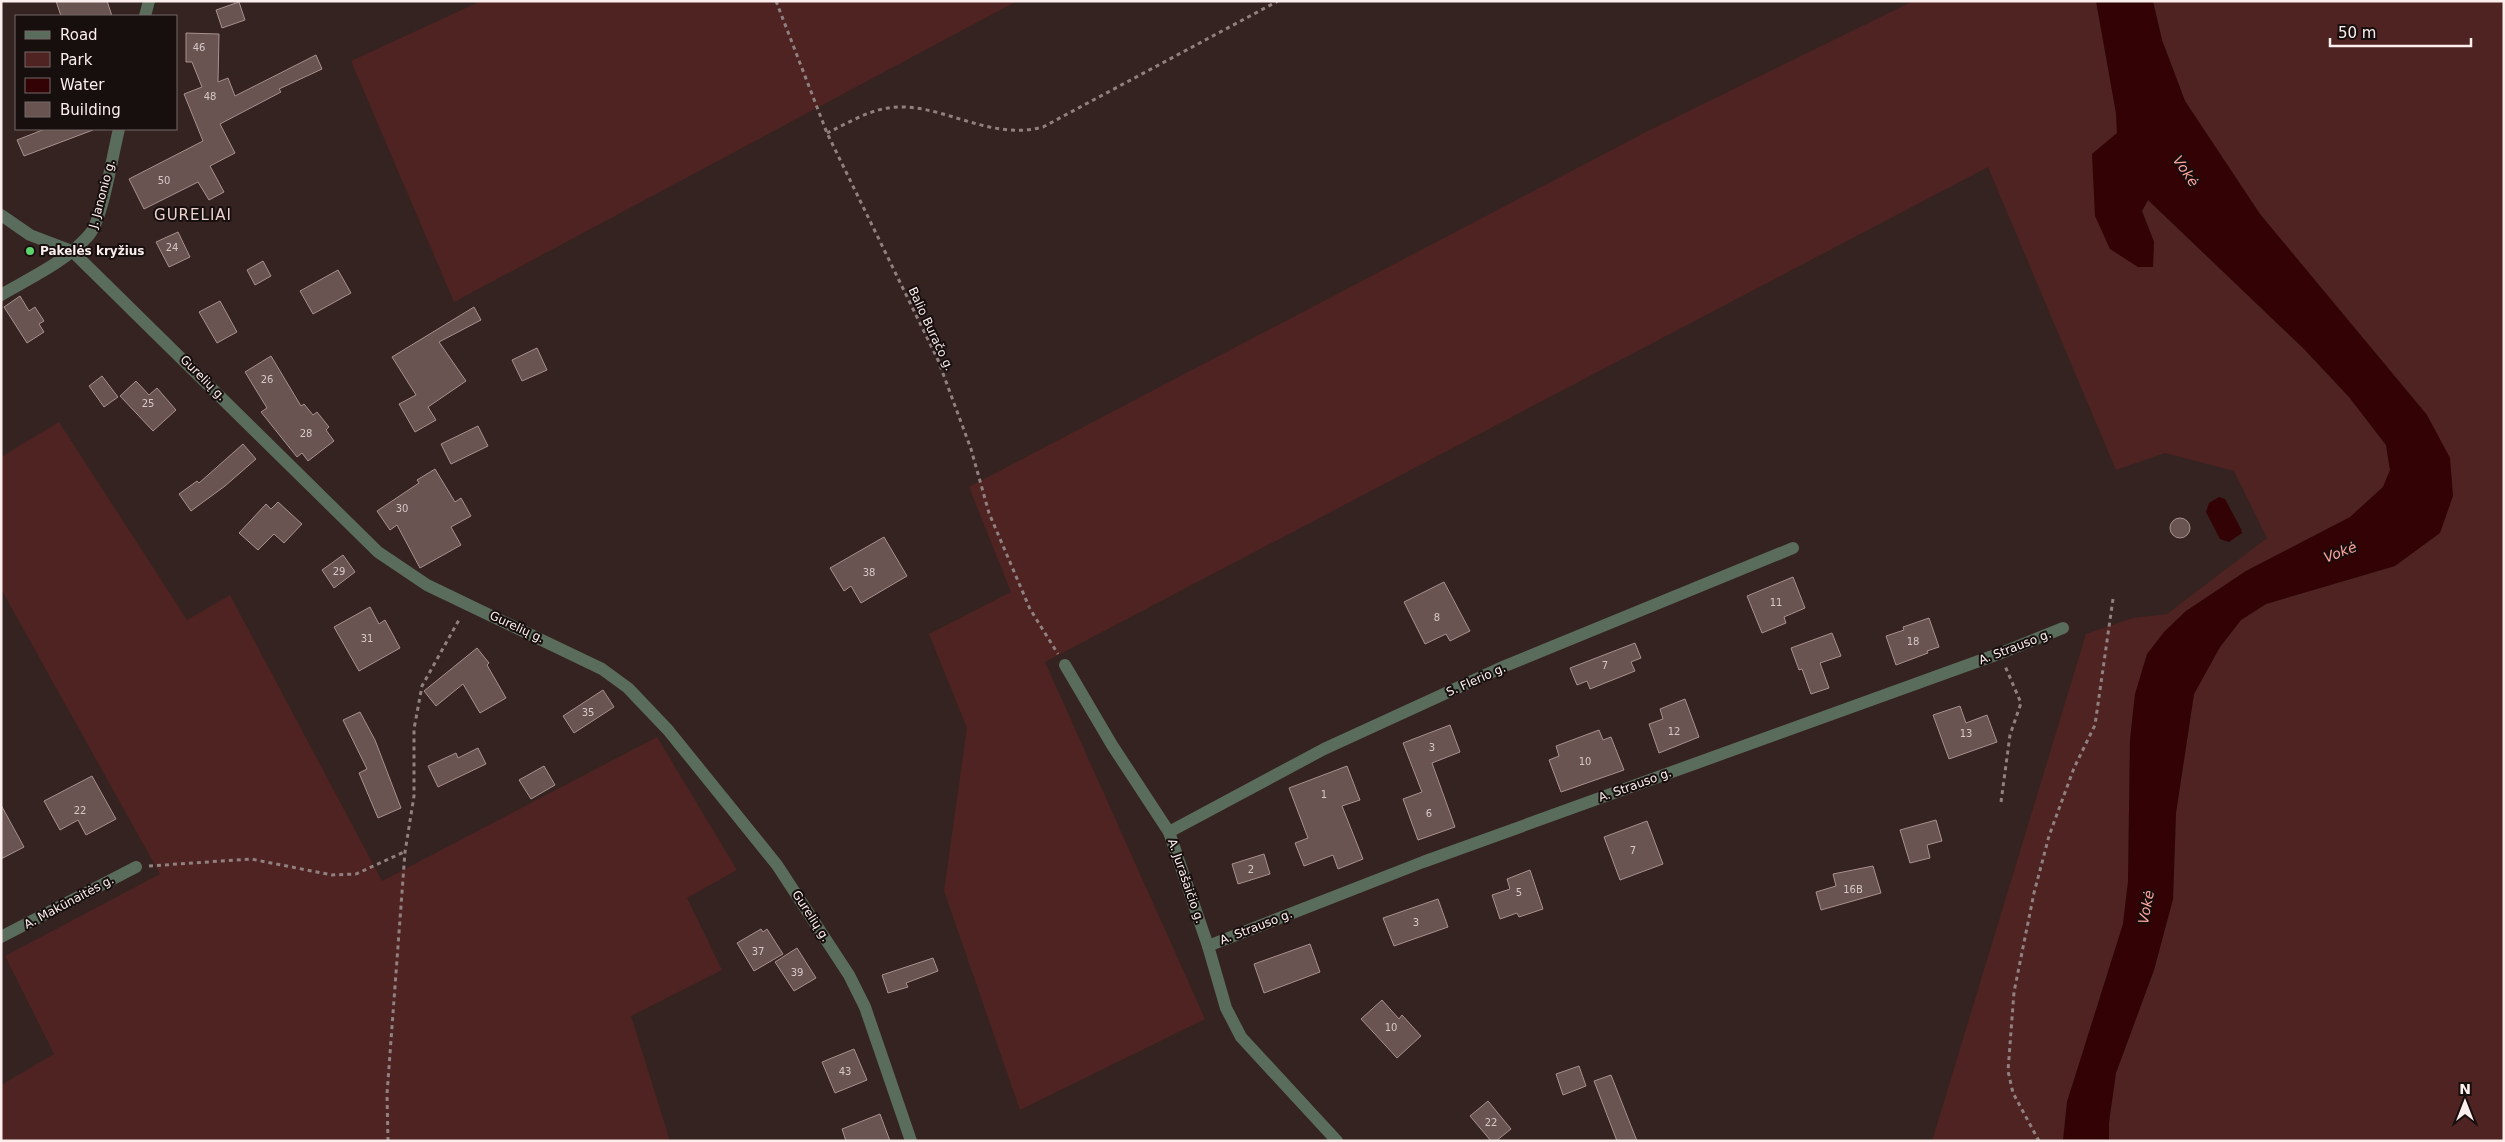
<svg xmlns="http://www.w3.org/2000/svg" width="2505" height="1142" font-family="'DejaVu Sans',sans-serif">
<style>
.green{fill:#4e2321}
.water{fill:#330204}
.building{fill:#695452;stroke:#a8908e}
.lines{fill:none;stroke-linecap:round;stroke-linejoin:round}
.path{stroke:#90807f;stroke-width:3;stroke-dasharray:4 4;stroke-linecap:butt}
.minor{stroke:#5a6c5b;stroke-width:12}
.poi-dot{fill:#5cd56d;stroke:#170e0e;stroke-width:2}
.labels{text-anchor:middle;stroke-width:4;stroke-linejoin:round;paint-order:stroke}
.number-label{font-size:10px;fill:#d6c8c6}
.street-label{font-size:12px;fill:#fbeeed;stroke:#170e0e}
.poi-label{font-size:12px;font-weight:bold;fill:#fbeeed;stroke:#170e0e;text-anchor:start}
.water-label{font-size:14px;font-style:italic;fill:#ffa49e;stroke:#170e0e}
.quarter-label{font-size:15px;letter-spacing:1px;fill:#ebd2cf;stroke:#170e0e}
</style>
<rect width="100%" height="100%" fill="#352321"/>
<!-- green -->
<g class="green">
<polygon points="481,1 1017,1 454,302 351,61"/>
<polygon points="1913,1 2096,1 2116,113 2117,134 2092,154 2154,242 2142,211 2148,200 2303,348 2349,397 2386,445 2390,470 2383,487 2350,518 2246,571 2186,611 2164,632 2135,694 2130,740 2128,882 2123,924 2067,1102 2063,1141 1932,1141 2086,634 2133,618 2167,614 2267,538 2234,471 2165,453 2116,470 1988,167 1045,662 1205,1019 1020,1110 944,891 967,728 929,634 1011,592 969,487 1646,132"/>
<polygon points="2153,1 2504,1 2504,1141 2109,1141 2109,1122 2116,1073 2154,970 2173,899 2176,813 2194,694 2220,647 2241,620 2266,604 2395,566 2427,415 2259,214 2185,101 2162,40"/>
<polygon points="59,422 187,620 230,595 382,881 657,737 737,870 687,898 722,970 631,1016 670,1141 1,1141 1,1085 54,1054 5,956 160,874 1,589 1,457"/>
</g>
<!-- water -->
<g class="water">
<polygon points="2096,1 2153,1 2162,40 2185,101 2260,214 2427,415 2450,458 2453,496 2440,533 2395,566 2266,604 2241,620 2220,647 2194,694 2176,813 2173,899 2154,970 2116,1073 2109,1122 2109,1141 2063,1141 2067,1102 2123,924 2128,882 2130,740 2135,694 2147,654 2164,632 2186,611 2246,571 2350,517 2383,487 2390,470 2386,445 2349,397 2303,348 2148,200 2142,211 2154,242 2153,267 2138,267 2110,249 2095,216 2092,154 2117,133 2116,113"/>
<polygon points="2219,497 2225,499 2241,529 2242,533 2229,542 2220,539 2206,512 2209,503"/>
</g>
<!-- building -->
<g class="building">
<polygon points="56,1 107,1 112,16 61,16"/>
<polygon points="239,2 245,20 222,28 216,10"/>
<polygon points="186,33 219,34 218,82 228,78 235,96 316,55 322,69 279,89 281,92 220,124 235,153 210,166 224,192 209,200 198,182 144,209 129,179 203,141 184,94 202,87 192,62 186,62"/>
<polygon points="45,129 93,129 93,130 24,156 17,140"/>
<polygon points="178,232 190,257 169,267 156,242"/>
<polygon points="263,261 271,276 255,285 247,270"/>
<polygon points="338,270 351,293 313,314 300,291"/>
<polygon points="20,296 29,311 35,307 44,321 39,324 44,332 27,343 4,307"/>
<polygon points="220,301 237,332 217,343 199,312"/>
<polygon points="474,307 481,320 439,342 466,381 428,407 436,420 415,432 399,404 416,395 392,357"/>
<polygon points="537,348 547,370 522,381 512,360"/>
<polygon points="271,356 301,406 304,404 313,415 317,412 329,427 326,430 334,441 308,461 302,453 297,457 261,412 267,408 245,372"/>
<polygon points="102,376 118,397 104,407 89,386"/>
<polygon points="136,381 149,395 157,388 176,410 153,431 120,396"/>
<polygon points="478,426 488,446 451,464 441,444"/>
<polygon points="243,444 256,459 225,486 191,511 179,494 197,481 199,483"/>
<polygon points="435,469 455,502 461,498 471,516 451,527 461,545 420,568 397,525 390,530 377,511 419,483 417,480"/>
<polygon points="278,502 302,524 284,543 274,534 258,550 239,533 266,504 271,509"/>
<circle cx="2180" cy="528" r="10"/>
<polygon points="884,537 907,576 861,603 851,586 844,591 830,568"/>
<polygon points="343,555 355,572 334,588 322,570"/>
<polygon points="1793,577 1805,608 1784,617 1786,623 1762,633 1747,596"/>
<polygon points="1444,582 1470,631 1450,641 1446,634 1425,644 1404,602"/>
<polygon points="370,607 379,624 385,620 400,648 359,671 334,627"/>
<polygon points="1929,618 1939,647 1927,651 1928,653 1896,665 1886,636 1904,630 1903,627"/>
<polygon points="1832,633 1841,656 1820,663 1829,688 1811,694 1802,669 1799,670 1791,648"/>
<polygon points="1635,643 1641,658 1631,662 1635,671 1590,689 1587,681 1577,685 1570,668"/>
<polygon points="477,648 489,663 487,665 506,698 480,713 463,684 436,706 424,691"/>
<polygon points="603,690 614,707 574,733 563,716"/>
<polygon points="1685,699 1699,737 1659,753 1649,724 1663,719 1660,709"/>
<polygon points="1960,706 1966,723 1987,715 1997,742 1949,759 1933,715"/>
<polygon points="360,712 375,740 401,808 378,818 359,773 367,769 343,720"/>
<polygon points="1450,725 1460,752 1432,763 1455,827 1418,840 1403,799 1422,792 1403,743"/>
<polygon points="1599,730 1603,740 1611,737 1624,770 1561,792 1549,760 1559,756 1556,746"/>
<polygon points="478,748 486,764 438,787 428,766 456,753 458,758"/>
<polygon points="544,766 555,785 531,799 519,780"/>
<polygon points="1347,766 1360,800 1342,806 1363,859 1338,869 1333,855 1304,866 1295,843 1308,838 1289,788"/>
<polygon points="92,776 116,819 86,835 78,820 60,830 44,801"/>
<polygon points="1,805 24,847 1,859"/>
<polygon points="1936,820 1942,841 1927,845 1930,858 1910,863 1900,830"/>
<polygon points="1647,821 1663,864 1620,880 1604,837"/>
<polygon points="1264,854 1270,874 1238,884 1232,864"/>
<polygon points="1873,866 1881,893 1821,910 1816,892 1836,886 1833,874"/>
<polygon points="1530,870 1543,909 1519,917 1517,913 1500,919 1492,895 1510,889 1507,879"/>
<polygon points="1438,899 1448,927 1394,946 1383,918"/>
<polygon points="761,929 763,932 767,929 783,954 754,971 737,943"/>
<polygon points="1310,944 1320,972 1264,993 1254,964"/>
<polygon points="797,948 816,978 794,991 775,962"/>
<polygon points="933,958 938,971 906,983 908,987 888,993 882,975"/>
<polygon points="1382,1000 1399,1019 1402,1015 1421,1036 1397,1058 1361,1019"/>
<polygon points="854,1049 867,1080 835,1093 822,1062"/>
<polygon points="1579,1066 1586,1086 1563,1095 1556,1074"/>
<polygon points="1611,1075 1637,1141 1617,1141 1594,1081"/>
<polygon points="1488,1101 1511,1129 1496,1141 1491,1141 1470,1116"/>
<polygon points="880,1114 890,1141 846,1141 842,1129"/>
</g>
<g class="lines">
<!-- path -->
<g class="path">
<polyline points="776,1 827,133 938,360 971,449 989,513 1030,609 1058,654"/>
<path d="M827 133C846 124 867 111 888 108 939 100 987 142 1043 127L1278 1"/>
<polyline points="2001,802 2010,735 2021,703 2005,666"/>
<polyline points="149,866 251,859 332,875 356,874 404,852"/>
<polyline points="388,1141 387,1094 405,852 414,796 414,729 422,686 460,618"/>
<polyline points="2039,1141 2013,1093 2008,1071 2014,992 2034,893 2049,836 2074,768 2095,725 2113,599"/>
</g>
<!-- minor -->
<g class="minor">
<polyline points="145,16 149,1"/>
<polyline points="1,215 30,235 72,251 378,552 427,585 602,669 628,688 668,730 777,865 849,975 865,1007 911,1141"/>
<path d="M1 295C30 278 67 261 89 235 103 219 113 152 119 129"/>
<polyline points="1065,665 1112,745 1169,832 1208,946 1226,1008 1241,1037 1337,1141"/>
<polyline points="1169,832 1324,749 1505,666 1793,548"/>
<polyline points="1,937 136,867"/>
<polyline points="1208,946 1423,862 2001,653 2063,628"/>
</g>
</g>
<!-- markers -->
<circle class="poi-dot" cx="30" cy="251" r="5"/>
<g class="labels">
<!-- number labels -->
<g class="number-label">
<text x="199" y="51">46</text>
<text x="210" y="100">48</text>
<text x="164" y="184">50</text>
<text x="172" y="251">24</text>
<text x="267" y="383">26</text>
<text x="148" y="407">25</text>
<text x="306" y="437">28</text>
<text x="402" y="512">30</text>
<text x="339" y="575">29</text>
<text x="869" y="576">38</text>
<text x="1776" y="606">11</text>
<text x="1437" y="621">8</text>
<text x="367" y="642">31</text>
<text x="1913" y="645">18</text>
<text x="1605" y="669">7</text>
<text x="588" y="716">35</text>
<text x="1674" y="735">12</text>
<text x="1966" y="737">13</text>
<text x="1432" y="751">3</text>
<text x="1585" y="765">10</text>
<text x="1324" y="798">1</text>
<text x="80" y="814">22</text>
<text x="1429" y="817">6</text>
<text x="1633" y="854">7</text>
<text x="1251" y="873">2</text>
<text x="1853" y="893">16B</text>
<text x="1519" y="896">5</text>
<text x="1416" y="926">3</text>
<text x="758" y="955">37</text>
<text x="797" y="976">39</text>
<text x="1391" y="1031">10</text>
<text x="845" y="1075">43</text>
<text x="1491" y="1126">22</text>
</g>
<!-- street labels -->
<g class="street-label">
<text transform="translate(102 194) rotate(-75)" y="4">J. Janonio g.</text>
<text transform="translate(931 329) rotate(65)" y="4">Balio Buračo g.</text>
<text transform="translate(203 378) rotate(45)" y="4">Gurelių g.</text>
<text transform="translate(517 627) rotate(25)" y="4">Gurelių g.</text>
<text transform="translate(2015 647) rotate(-21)" y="4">A. Strauso g.</text>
<text transform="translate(1476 680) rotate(-24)" y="4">S. Flerio g.</text>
<text transform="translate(1635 785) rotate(-20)" y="4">A. Strauso g.</text>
<text transform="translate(1186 881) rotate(71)" y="4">A. Jurašaičio g.</text>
<text transform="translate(69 902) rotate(-28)" y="4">A. Makūnaitės g.</text>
<text transform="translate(811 916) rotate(57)" y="4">Gurelių g.</text>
<text transform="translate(1256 927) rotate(-21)" y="4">A. Strauso g.</text>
</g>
<!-- poi labels -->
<g class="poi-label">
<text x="40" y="255">Pakelės kryžius</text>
</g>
<!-- water labels -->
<g class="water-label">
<text transform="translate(2186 171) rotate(56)" y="5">Vokė</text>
<text transform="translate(2340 552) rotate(-21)" y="5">Vokė</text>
<text transform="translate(2146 907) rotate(-79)" y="5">Vokė</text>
</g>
<!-- quarter labels -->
<g class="quarter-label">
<text x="193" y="220">GURELIAI</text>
</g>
</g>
<!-- border -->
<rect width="2505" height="1142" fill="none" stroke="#fbeeed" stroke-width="5"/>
<!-- legend -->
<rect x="15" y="15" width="162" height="115" fill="#170e0e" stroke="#726867"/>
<rect x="25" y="31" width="25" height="8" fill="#5a6c5b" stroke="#726867"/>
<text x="60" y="40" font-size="15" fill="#fbeeed">Road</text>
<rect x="25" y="52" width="25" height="15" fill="#4e2321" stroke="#726867"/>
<text x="60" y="65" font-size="15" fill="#fbeeed">Park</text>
<rect x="25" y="78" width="25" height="15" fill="#330204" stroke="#726867"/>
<text x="60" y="90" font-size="15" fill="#fbeeed">Water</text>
<rect x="25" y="102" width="25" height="15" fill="#695452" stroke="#726867"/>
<text x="60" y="115" font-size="15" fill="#fbeeed">Building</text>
<!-- north arrow -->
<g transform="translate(2465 1102)" stroke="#170e0e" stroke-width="4" paint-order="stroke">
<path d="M0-4L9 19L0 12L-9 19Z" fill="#fbeeed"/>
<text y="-8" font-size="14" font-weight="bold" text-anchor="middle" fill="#fbeeed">N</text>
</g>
<!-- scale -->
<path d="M2330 38v8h141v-8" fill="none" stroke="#fbeeed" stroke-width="2.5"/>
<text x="2338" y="38" font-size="15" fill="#fbeeed" stroke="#170e0e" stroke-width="4" paint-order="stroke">50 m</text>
</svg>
